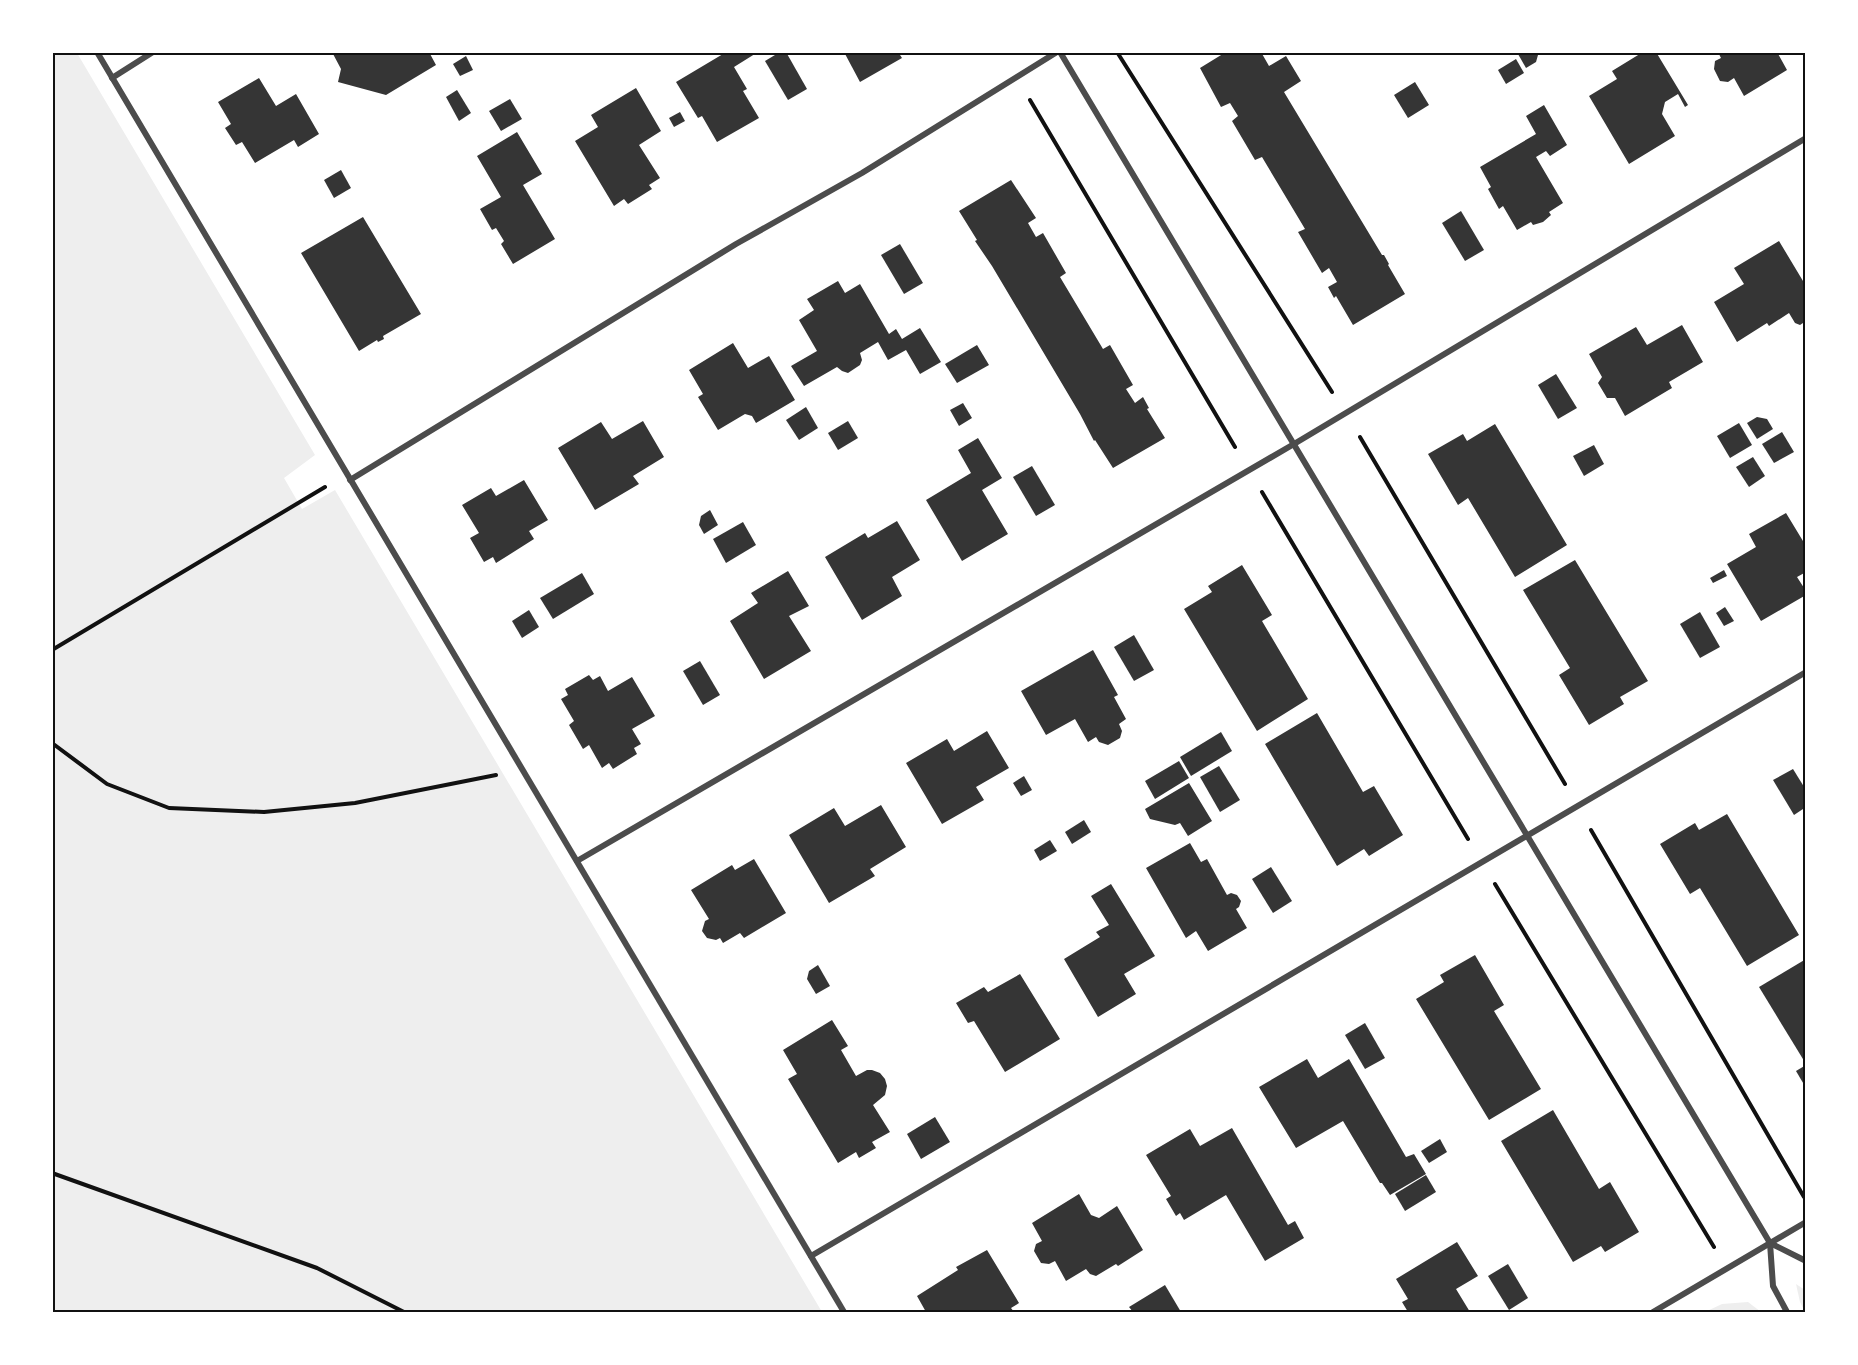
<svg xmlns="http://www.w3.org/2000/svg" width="1858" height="1365" font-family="Quicksand,sans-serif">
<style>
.green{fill:#eee}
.building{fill:#353535}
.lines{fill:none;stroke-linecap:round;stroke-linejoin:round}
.path{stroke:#111;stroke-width:4}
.minor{stroke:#4c4c4c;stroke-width:6}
.neatline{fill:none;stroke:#111;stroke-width:2}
</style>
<rect width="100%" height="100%" fill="#fff"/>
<!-- green -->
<g class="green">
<polygon points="52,53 77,53 315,455 284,478 302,509 335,490 822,1312 53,1312"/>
<polygon points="1796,1284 1805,1290 1805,1312 1800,1302"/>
<polygon points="1748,1302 1761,1312 1705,1312 1722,1304"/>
</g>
<!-- building -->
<g class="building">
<polygon points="332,52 429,52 436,65 386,95 338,82 341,69"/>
<polygon points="722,52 758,52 734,67 747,89 743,91 759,118 717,142 702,116 698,118 676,82 723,54"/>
<polygon points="780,52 786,52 807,89 788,100 765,61"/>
<polygon points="844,52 898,52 902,58 860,82"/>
<polygon points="1226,52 1261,52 1269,66 1286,56 1301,81 1284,92 1382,255 1384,255 1389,264 1388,265 1405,294 1353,325 1336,296 1334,298 1328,287 1337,282 1329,268 1322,273 1298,232 1305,229 1262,157 1255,160 1232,121 1238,116 1230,103 1221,107 1200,68"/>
<polygon points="1520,52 1536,52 1538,55 1536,62 1526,68 1518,54"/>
<polygon points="1643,52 1656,52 1688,105 1685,107 1678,94 1665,102 1662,114 1675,136 1629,164 1589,96 1617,79 1612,71"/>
<polygon points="1718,52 1777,52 1787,70 1744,96 1734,78 1728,82 1720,81 1714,69 1715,61 1721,58"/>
<polygon points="466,56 473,70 460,76 453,64"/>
<polygon points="1516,59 1524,73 1506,84 1498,70"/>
<polygon points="259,78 276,106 296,94 319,134 298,147 294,140 255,163 242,142 236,145 225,128 231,124 218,102"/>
<polygon points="1415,82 1429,105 1408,118 1394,95"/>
<polygon points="636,88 661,131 639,145 660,178 649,185 652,189 628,204 624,199 614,206 575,141 598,127 591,115"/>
<polygon points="457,90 471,113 459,121 446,97"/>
<polygon points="510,99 522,119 501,131 489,111"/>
<polygon points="1544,105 1567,145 1550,156 1546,151 1536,157 1563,203 1549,212 1551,215 1543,222 1533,225 1531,222 1517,230 1503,206 1499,209 1488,189 1491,187 1480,167 1536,134 1526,116"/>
<polygon points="680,112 685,121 674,127 669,118"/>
<polygon points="517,132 542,174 523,185 555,239 513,264 501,244 504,241 496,228 492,230 480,209 501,197 477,156"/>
<polygon points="341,170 351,188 334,198 324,180"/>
<polygon points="1011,180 1036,218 1028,223 1036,237 1043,233 1066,273 1060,277 1103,349 1110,345 1133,385 1126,389 1135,403 1143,397 1149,408 1147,409 1165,438 1113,468 1095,440 1094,441 1080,414 992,266 975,241 977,240 959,211"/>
<polygon points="1461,211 1484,250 1465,261 1442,223"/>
<polygon points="363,217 421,314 383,336 384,339 378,342 377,340 359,351 301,253"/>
<polygon points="1779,241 1806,286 1806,321 1800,325 1795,323 1789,313 1769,326 1767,323 1737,342 1714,302 1744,284 1734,268"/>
<polygon points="900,244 923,283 904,294 881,255"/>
<polygon points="838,281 845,293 860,284 889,334 896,329 902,339 920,328 941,362 920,374 906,350 888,360 878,342 860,353 862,360 860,365 848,373 842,371 837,367 804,386 791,366 817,351 799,320 814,310 807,299"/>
<polygon points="1682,325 1703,362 1669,382 1672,388 1625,416 1615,398 1607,398 1598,383 1602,377 1589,354 1636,327 1647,345"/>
<polygon points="733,343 748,368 769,356 795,400 756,423 752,416 745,414 718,430 698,397 703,394 689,370"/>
<polygon points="977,345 989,365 957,383 945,364"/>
<polygon points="1556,374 1577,408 1558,419 1538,385"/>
<polygon points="963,403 972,418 959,426 950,410"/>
<polygon points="806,407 818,428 799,440 786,420"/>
<polygon points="1757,417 1767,419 1773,429 1757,439 1747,423"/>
<polygon points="643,421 664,457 633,476 639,484 595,510 558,448 601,422 612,439"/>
<polygon points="848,421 858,438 838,450 828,433"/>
<polygon points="1739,423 1752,445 1730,458 1717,436"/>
<polygon points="1495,424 1567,545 1515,577 1468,498 1458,505 1428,454 1463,434 1467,441"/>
<polygon points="1782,432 1794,452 1774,463 1762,444"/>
<polygon points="978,438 1002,478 982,490 1008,534 962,561 926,500 971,473 958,450"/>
<polygon points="1594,445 1604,464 1584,476 1573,456"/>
<polygon points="1753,457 1765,476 1749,487 1736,467"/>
<polygon points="1032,466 1055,505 1036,516 1013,477"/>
<polygon points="524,480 548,520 529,531 534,539 496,563 493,557 484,562 470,538 479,533 462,505 491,488 496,496"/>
<polygon points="710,510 718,525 704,534 699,525 701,516"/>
<polygon points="1786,513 1806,546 1806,572 1797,577 1806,591 1806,595 1761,621 1727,564 1756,547 1749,534"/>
<polygon points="897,521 920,560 892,577 902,596 862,620 825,557 865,533 868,538"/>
<polygon points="743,522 756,545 726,563 713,539"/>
<polygon points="1575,560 1648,681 1620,697 1624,704 1589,725 1559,675 1570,668 1523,590"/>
<polygon points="1242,565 1272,615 1262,621 1308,699 1257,731 1184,609 1212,592 1208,586"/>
<polygon points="1724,570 1727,576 1713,583 1710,578"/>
<polygon points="788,571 809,606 789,616 811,651 764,679 730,621 758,603 751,593"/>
<polygon points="582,573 594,594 553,619 540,598"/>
<polygon points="1725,607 1734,621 1724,626 1716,613"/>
<polygon points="529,610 539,627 522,638 512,621"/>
<polygon points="1700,612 1720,647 1700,658 1680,624"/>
<polygon points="1134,635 1154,670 1134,681 1114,647"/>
<polygon points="1093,650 1118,695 1114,697 1126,719 1119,724 1122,731 1120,738 1108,745 1099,742 1096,737 1088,742 1075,719 1046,735 1021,691"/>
<polygon points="700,661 720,695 703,705 683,671"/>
<polygon points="589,675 593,680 600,676 608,691 632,677 655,716 632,729 641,744 634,748 637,754 613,769 609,763 602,768 589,745 583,749 569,725 574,721 561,699 568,695 565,689"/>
<polygon points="1317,713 1363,792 1374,786 1403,835 1369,856 1364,849 1337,866 1265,744"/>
<polygon points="987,731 1009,768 976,787 984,800 942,824 906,763 947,739 954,751"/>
<polygon points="1221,732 1232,751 1191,776 1180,757"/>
<polygon points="1179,761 1189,778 1155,799 1145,781"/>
<polygon points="1219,766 1240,800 1220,812 1200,777"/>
<polygon points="1793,769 1806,790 1806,807 1794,815 1773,780"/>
<polygon points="1024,776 1032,790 1021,796 1013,783"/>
<polygon points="1189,783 1212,821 1188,836 1180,823 1175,825 1150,819 1145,809"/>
<polygon points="881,805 906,847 870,869 875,876 829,903 789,835 834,808 845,826"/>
<polygon points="1727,814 1799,935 1747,966 1700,888 1690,894 1660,844 1695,823 1699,830"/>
<polygon points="1084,820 1091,832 1072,844 1065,832"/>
<polygon points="1050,840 1057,851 1040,861 1034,850"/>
<polygon points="1190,843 1201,862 1207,859 1227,895 1231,893 1237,895 1241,901 1239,907 1236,909 1247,928 1208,951 1196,931 1186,938 1146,868"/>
<polygon points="754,859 786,913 744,938 740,933 723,943 720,938 716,940 707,938 702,931 705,921 709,919 691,890 732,865 735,870"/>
<polygon points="1271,867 1292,901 1273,913 1252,879"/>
<polygon points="1111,884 1155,956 1124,974 1136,994 1098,1017 1064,959 1100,937 1096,932 1109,925 1091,896"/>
<polygon points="1475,955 1504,1005 1494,1011 1541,1089 1489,1120 1416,999 1444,982 1440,975"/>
<polygon points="1806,959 1806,1064 1759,987"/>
<polygon points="818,965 830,986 816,994 807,979 809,971"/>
<polygon points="1020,974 1060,1039 1005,1072 974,1021 968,1023 956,1003 984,987 988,992"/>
<polygon points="832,1020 848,1046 841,1050 856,1076 867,1070 872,1070 880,1073 885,1079 887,1086 885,1095 873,1105 890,1132 872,1142 876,1148 859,1158 856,1152 838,1163 788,1079 797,1074 783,1050"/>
<polygon points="1365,1023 1385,1058 1365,1069 1345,1035"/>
<polygon points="1307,1059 1318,1078 1349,1059 1406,1157 1414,1154 1426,1174 1390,1195 1382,1183 1380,1183 1343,1121 1296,1148 1259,1087"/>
<polygon points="1806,1065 1806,1088 1796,1071"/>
<polygon points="1553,1110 1599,1189 1610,1182 1639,1232 1605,1252 1601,1246 1573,1262 1501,1141"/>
<polygon points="935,1117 950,1142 921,1159 907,1134"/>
<polygon points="1232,1128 1288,1225 1295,1221 1304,1238 1265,1261 1226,1195 1184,1220 1180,1213 1176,1216 1166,1199 1171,1196 1146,1155 1190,1129 1200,1146"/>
<polygon points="1440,1139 1447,1152 1429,1163 1421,1151"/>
<polygon points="1426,1175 1436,1192 1405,1211 1395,1194"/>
<polygon points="1079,1194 1091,1215 1099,1218 1117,1206 1143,1250 1118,1266 1116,1264 1096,1276 1090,1274 1086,1269 1066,1281 1055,1261 1049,1264 1041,1263 1034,1251 1036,1244 1042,1241 1032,1223"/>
<polygon points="1457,1242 1478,1276 1456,1289 1470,1312 1408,1312 1402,1302 1408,1299 1396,1279"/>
<polygon points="987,1250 1019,1303 1011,1308 1014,1312 926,1312 917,1296 958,1270 956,1267"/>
<polygon points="1508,1264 1528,1298 1509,1310 1488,1276"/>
<polygon points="1165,1285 1181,1312 1133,1312 1129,1307"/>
</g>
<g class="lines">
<!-- path -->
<g class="path">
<polyline points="1117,52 1332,392"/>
<polyline points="1030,100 1235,447"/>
<polyline points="1360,437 1565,784"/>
<polyline points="1262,492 1468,839"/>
<polyline points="52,650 325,487"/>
<polyline points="52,743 107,784 169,808 264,812 355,803 496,775"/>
<polyline points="1591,830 1804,1197"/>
<polyline points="1495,884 1714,1247"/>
<polyline points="52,1173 317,1268 404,1312"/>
</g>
<!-- minor -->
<g class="minor">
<polyline points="97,52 844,1312"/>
<polyline points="1060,52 1770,1243 1773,1286 1787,1312"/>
<polyline points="112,78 153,52"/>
<polyline points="350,480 736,244 862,173 1057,52"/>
<polyline points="577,861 1294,444 1806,138"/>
<polyline points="1770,1243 1806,1261"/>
<polyline points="811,1256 1806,672"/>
<polyline points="1653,1312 1806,1222"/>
</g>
</g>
<!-- border -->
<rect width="1858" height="1365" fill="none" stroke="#ffffff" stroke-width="108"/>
<rect x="54" y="54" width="1750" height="1257" class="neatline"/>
</svg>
